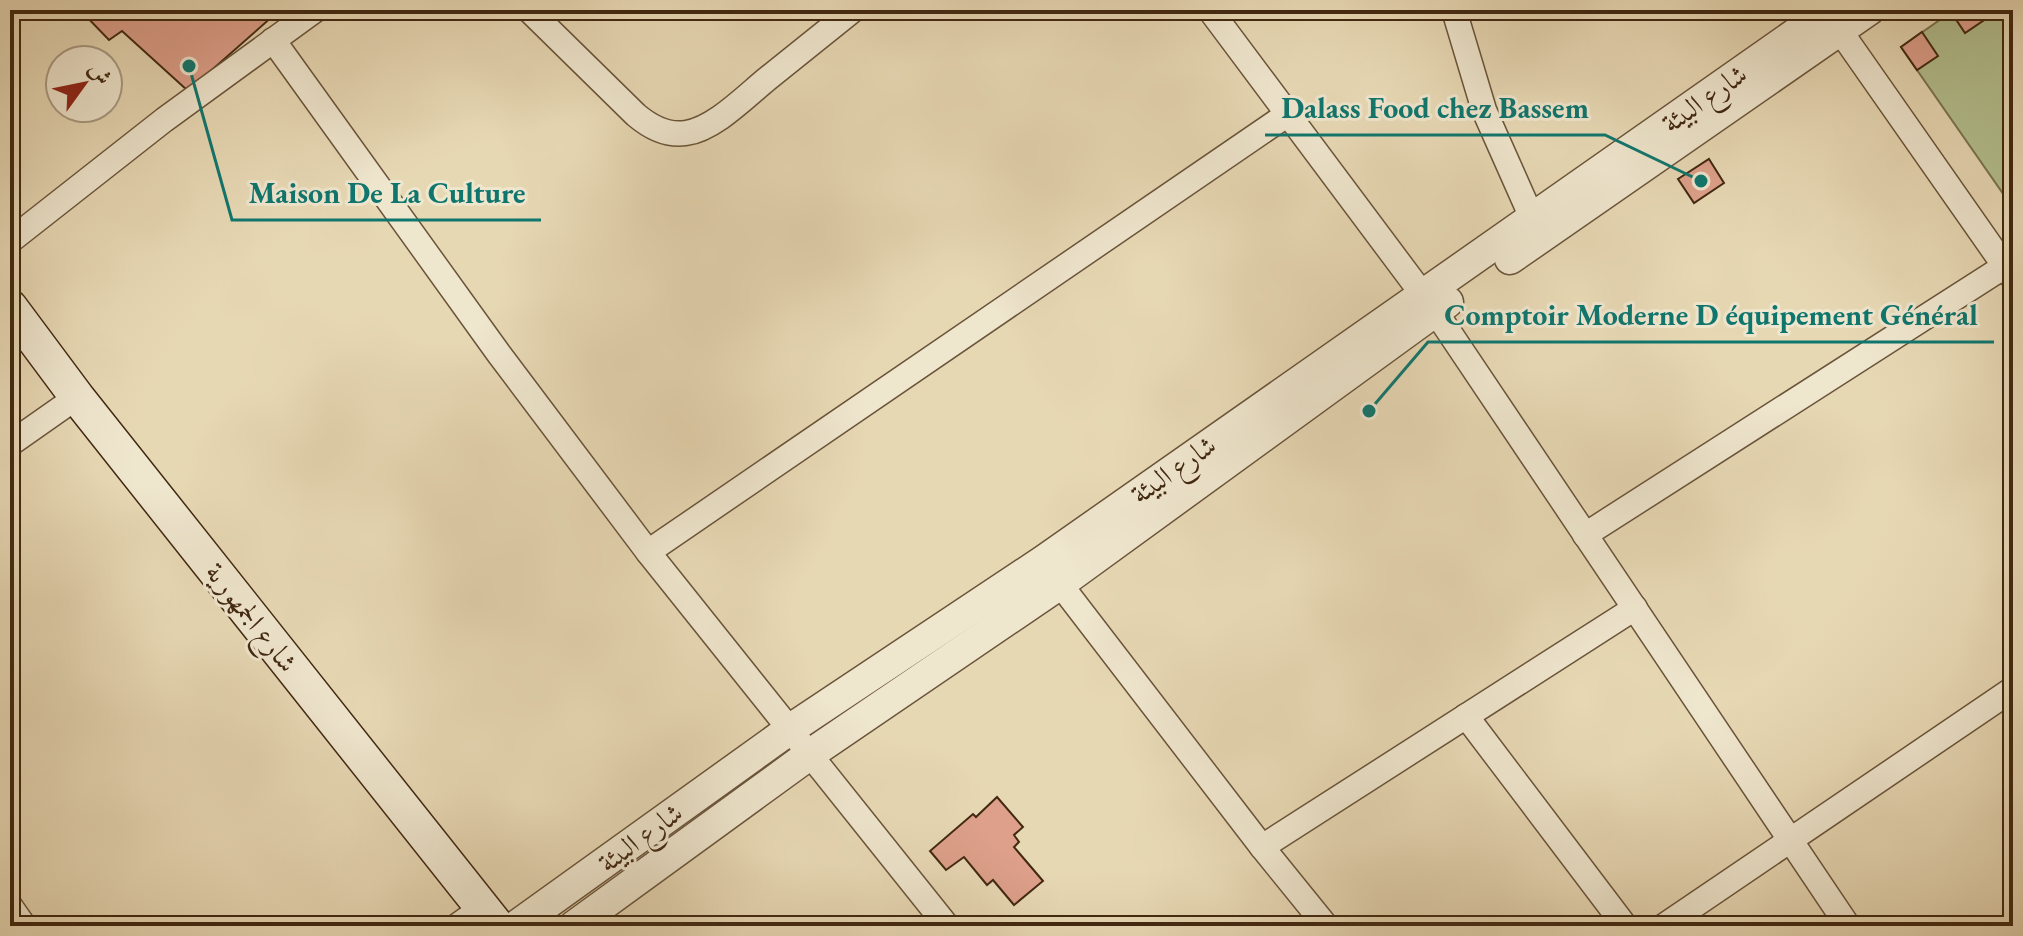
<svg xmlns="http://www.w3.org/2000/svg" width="2023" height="936" font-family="'EB Garamond',Amiri,serif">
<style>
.green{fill:#b3bf8f;stroke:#7a7450;stroke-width:2}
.building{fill:#dea08b;stroke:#412811;stroke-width:2}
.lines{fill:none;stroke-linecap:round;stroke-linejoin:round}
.minor-casing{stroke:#6a543a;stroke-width:27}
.tertiary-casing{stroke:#6a543a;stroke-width:33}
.secondary-casing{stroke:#412811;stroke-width:37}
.minor{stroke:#efe6ce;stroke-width:24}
.tertiary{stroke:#efe6ce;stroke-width:30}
.secondary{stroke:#efe6ce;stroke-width:34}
.labels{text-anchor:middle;stroke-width:6;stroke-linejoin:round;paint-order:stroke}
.street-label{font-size:28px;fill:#412811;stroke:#efe6ce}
.leader{fill:none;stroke:#0f766e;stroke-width:3}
.callout-dot{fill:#0f766e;stroke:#efe6ce;stroke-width:3}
.callout-label{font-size:30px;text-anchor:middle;font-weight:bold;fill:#0f766e;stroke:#efe6ce;stroke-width:6;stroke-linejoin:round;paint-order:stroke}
</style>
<rect width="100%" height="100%" fill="#e7d8b4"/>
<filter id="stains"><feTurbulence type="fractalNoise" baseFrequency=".0025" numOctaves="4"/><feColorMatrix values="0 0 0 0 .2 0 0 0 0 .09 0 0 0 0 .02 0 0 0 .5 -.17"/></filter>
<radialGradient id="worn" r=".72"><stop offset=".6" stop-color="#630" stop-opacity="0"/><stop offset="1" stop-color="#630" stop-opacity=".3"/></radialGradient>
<!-- green -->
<polygon class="green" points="1954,10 2013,10 2013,208 1901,47"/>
<!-- building -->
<g class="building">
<polygon points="80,10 268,10 273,16 188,91 122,31 109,40"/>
<polygon points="1954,10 1999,10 1965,33 1951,12"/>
<polygon points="1922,32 1938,56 1917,70 1901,47"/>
<polygon points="1709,159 1724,183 1694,203 1678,179"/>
<polygon points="997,797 1023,827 1014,835 1019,842 1014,847 1043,881 1014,905 993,880 987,885 964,857 946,870 930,851 973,814 976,817"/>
</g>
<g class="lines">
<defs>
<g id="minor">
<path d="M529 10 636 115C649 126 667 136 686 133 714 129 745 97 767 79 796 56 824 33 853 10"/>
<polyline points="1210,10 1435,311 1848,926"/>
<polyline points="1454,10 1484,110 1532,218 1542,230"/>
<polyline points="1831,18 2013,278"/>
<polyline points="273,40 499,354 648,552 947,926"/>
<polyline points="10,241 164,120 315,10"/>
<polyline points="10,444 77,397"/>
<polyline points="1585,535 2005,266"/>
<polyline points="648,552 1288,114"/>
<polyline points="1050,571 1262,847 1326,926"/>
<polyline points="1466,716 1625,926"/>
<polyline points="1262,847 1635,608"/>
<polyline points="10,906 24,926"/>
<polyline points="457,926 482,908"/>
<polyline points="1664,926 2013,689"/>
</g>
<g id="tertiary">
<polyline points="1510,259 1869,10"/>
<polyline points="516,926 789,730 1043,561 1829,10"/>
<polyline points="574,926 809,755 1060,584 1448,302"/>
</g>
<polyline id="secondary" points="10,307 77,397 497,926"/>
</defs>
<!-- minor casing -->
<use href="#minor" class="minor-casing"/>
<!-- tertiary casing -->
<use href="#tertiary" class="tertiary-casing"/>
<!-- secondary casing -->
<use href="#secondary" class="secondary-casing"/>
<!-- minor -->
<use href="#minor" class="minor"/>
<!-- tertiary -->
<use href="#tertiary" class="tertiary"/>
<!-- secondary -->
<use href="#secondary" class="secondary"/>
</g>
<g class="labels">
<!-- street labels -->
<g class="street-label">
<text transform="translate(1704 98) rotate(-35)" y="10">شارع البيئة</text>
<text transform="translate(1173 469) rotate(-35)" y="10">شارع البيئة</text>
<text transform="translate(252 617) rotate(52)" y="10">شارع الجمهورية</text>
<text transform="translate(640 837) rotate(-36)" y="10">شارع البيئة</text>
</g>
</g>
<!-- callouts -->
<path class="leader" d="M1701 181L1605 135H1265M189 66L232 220H541M1369 411L1428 342H1994"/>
<g class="callout-dot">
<circle cx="1701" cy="181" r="8"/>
<circle cx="189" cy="66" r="8"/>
<circle cx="1369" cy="411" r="8"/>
</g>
<g class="callout-label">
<text x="1435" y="118">Dalass Food chez Bassem</text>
<text x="387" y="203">Maison De La Culture</text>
<text x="1711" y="325">Comptoir Moderne D équipement Général</text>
</g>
<!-- margin -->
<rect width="2023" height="936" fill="none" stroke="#e7d8b4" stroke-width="40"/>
<rect x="12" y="12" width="1999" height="912" fill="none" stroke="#412811" stroke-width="4"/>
<rect x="20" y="20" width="1983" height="896" fill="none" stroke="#412811" stroke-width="2"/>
<!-- north arrow -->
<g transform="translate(84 84) rotate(57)"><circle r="38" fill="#efe6ce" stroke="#a99a82" stroke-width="2"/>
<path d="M0-6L14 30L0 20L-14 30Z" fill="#8f2418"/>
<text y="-12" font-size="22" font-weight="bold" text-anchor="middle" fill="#412811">ش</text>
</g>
<rect width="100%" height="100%" filter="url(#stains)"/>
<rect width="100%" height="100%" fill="url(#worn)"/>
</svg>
